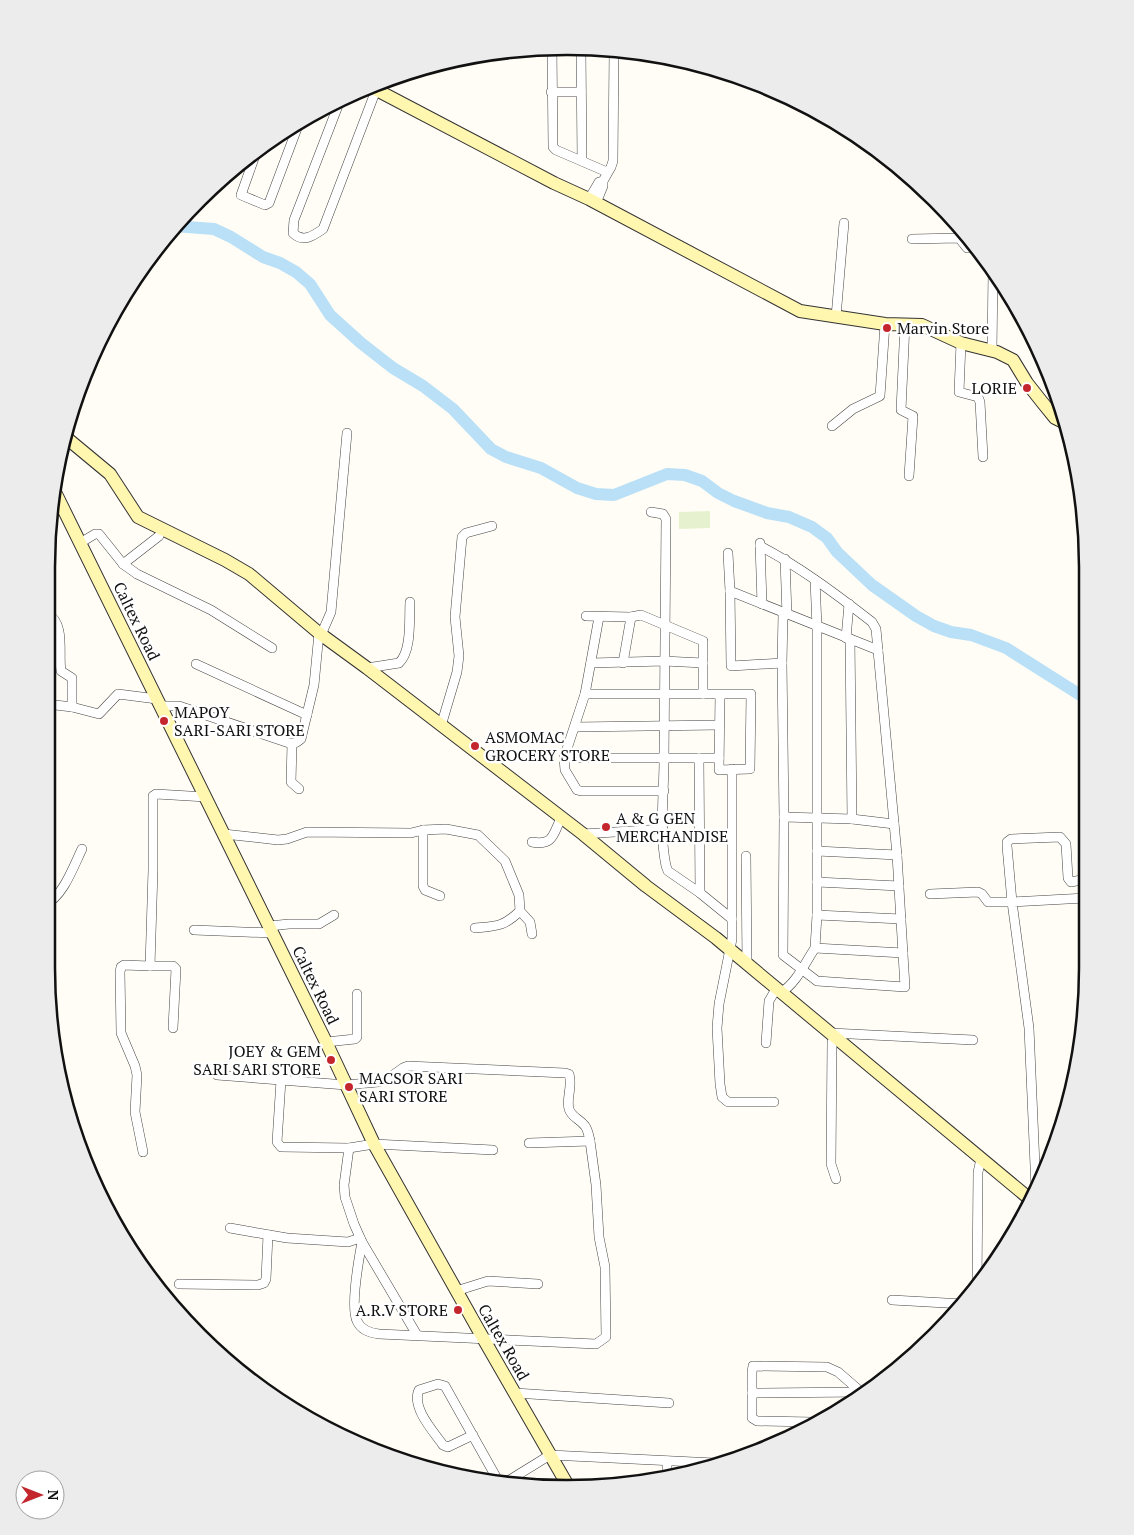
<svg xmlns="http://www.w3.org/2000/svg" width="1134" height="1535" font-family="'PT Serif',serif">
<style>
.pitch{fill:#e6f2cf}
.lines{fill:none;stroke-linecap:round;stroke-linejoin:round}
.river{stroke:#b9e0f7;stroke-width:12}
.street-casing{stroke:#444;stroke-width:10}
.secondary-casing{stroke:#333;stroke-width:14}
.street{stroke:#fff;stroke-width:9}
.secondary{stroke:#fff6b0;stroke-width:12}
.poi-dot{fill:#c4262e;stroke:#fff;stroke-width:2}
.labels{text-anchor:middle;stroke-width:5;stroke-linejoin:round;paint-order:stroke}
.poi-label{font-size:16px;fill:#111;stroke:#fff;text-anchor:start}
.street-label{font-size:16px;fill:#111;stroke:#fff}
.rim{fill:none;stroke:#111;stroke-width:2.5}
</style>
<rect width="100%" height="100%" fill="#fffdf5"/>
<!-- pitch -->
<polygon class="pitch" points="710,511 710,528 679,529 679,512"/>
<g class="lines">
<!-- river -->
<polyline class="river" points="174,226 214,229 231,237 263,257 280,263 296,272 310,284 330,315 361,343 393,368 423,386 453,409 491,449 506,457 541,468 577,488 596,494 614,495 667,474 685,475 702,481 718,493 734,501 767,513 789,517 812,527 827,538 837,552 872,585 916,616 934,626 951,632 971,635 1006,648 1085,698"/>
<defs>
<g id="street">
<polyline points="552,48 553,147 556,150 607,172"/>
<polyline points="581,49 582,161"/>
<polyline points="551,92 581,92"/>
<path d="M341 98 294 220 293 233C303 243 313 236 323 229L376 90"/>
<polyline points="257,150 241,195 265,205 269,203 299,123"/>
<polyline points="589,199 599,182 603,181"/>
<polyline points="596,203 603,186 603,181 611,167 613,161 614,50"/>
<polyline points="912,239 959,238 967,248 978,248"/>
<polyline points="836,317 844,223"/>
<polyline points="905,324 901,410 913,416 909,476"/>
<polyline points="961,343 959,392 978,397 980,402 983,457"/>
<polyline points="992,351 993,272"/>
<polyline points="832,426 853,409 880,396 885,324"/>
<path d="M651 512 663 514 666 519C666 599 664 679 664 759 664 794 659 832 666 866L668 871 700 893 732 919"/>
<polyline points="80,543 95,534 99,534 123,564 137,574 211,610 272,648"/>
<polyline points="760,543 762,604"/>
<path d="M760 546C800 567 836 594 872 622L876 629 897 855 905 987 817 981 783 955 784 817 782 663 783 614"/>
<polyline points="728,553 730,591 731,666 782,663"/>
<polyline points="785,559 787,615"/>
<polyline points="123,564 159,536"/>
<polyline points="730,591 878,650"/>
<path d="M47 613C66 624 58 653 61 671L72 678V707"/>
<polyline points="586,616 631,617 641,615 703,641 703,694"/>
<polyline points="599,617 585,694 564,758 565,770 577,790 581,791 664,791"/>
<polyline points="321,635 331,612 347,433"/>
<polyline points="846,638 849,604"/>
<polyline points="850,639 852,819"/>
<polyline points="591,663 664,661 703,663"/>
<polyline points="623,663 631,617"/>
<polyline points="196,664 307,715"/>
<path d="M367 668 399 663C412 651 409 619 410 602"/>
<polyline points="585,694 751,694 750,769 719,770 720,694"/>
<polyline points="47,704 72,707 99,714 118,694 157,699"/>
<polyline points="161,706 179,706 292,744 297,742 301,739 314,685 319,633"/>
<polyline points="441,726 457,672 459,656 455,617 462,537 466,533 492,526"/>
<polyline points="575,727 719,725"/>
<polyline points="292,744 291,782 299,789"/>
<polyline points="564,758 719,758"/>
<polyline points="699,758 700,893"/>
<polyline points="732,769 732,939 719,1004 717,1028 720,1084 722,1097 728,1102 774,1102"/>
<polyline points="784,817 852,819 894,824"/>
<polyline points="423,830 423,886 425,890 440,896"/>
<polyline points="224,834 278,840 287,839 307,832 411,833 423,830 446,829 478,835 505,861 519,895 520,911 530,922 532,934"/>
<polyline points="583,834 663,829"/>
<path d="M532 842C553 846 553 835 561 818"/>
<polyline points="817,851 897,855"/>
<polyline points="746,856 747,965"/>
<polyline points="817,882 899,886"/>
<polyline points="930,894 978,892 982,894 988,902 1012,902 1007,846 1007,842 1011,839 1060,837 1066,844 1068,878 1071,882 1086,879"/>
<path d="M46 903C62 899 75 863 82 849"/>
<polyline points="817,915 901,919"/>
<polyline points="269,926 289,924 319,924 334,915"/>
<path d="M475 928C497 926 503 927 520 911"/>
<polyline points="194,930 272,933"/>
<polyline points="815,948 903,953"/>
<polyline points="150,966 173,966 176,969 173,1028"/>
<path d="M780 993C796 984 805 963 815 948L817 915V627L815 580"/>
<polyline points="831,1033 973,1040"/>
<polyline points="836,1037 832,1042 831,1164 836,1179"/>
<polyline points="326,1042 355,1039 357,1037 357,994"/>
<polyline points="766,1043 769,1001 776,989"/>
<path d="M217 1075 346 1085 378 1082 386 1080 403 1068 408 1066 565 1073 569 1074C573 1086 566 1098 569 1109 572 1118 580 1119 585 1126 588 1130 589 1136 590 1141"/>
<polyline points="281,1080 277,1142 281,1147 349,1148 374,1144 493,1150"/>
<polyline points="349,1148 344,1185 345,1197 354,1224 362,1242 417,1335"/>
<polyline points="143,1152 135,1112 137,1075 135,1066 121,1033 120,972 121,967 124,965 150,966 153,870 153,796 156,794 206,797"/>
<polyline points="1036,1189 1029,1028 1012,902 1086,898"/>
<polyline points="230,1228 287,1238 348,1242 360,1238"/>
<path d="M362 1242C359 1258 350 1306 357 1321 361 1330 370 1333 379 1334L596 1344 606 1337 605 1267 599 1237 596 1185 590 1141 529 1143"/>
<polyline points="179,1284 258,1285 264,1283 266,1279 268,1235"/>
<polyline points="977,1286 978,1172 981,1159"/>
<polyline points="456,1291 488,1281 538,1284"/>
<polyline points="892,1300 964,1304"/>
<polyline points="515,1393 669,1403"/>
<polyline points="752,1393 861,1392"/>
<polyline points="813,1422 757,1421 752,1418 752,1372 753,1366 827,1367 838,1372 860,1391"/>
<path d="M473 1435 448 1447 443 1445C433 1431 411 1407 419 1390L438 1384 445 1386 500 1484"/>
<polyline points="667,1461 667,1476"/>
<polyline points="503,1484 550,1455 715,1463"/>
</g>
<g id="secondary">
<polyline points="371,87 554,183 589,199 800,311 885,324 922,325 961,343 997,352 1013,360 1027,383 1042,402 1055,418 1063,422"/>
<polyline points="63,435 110,474 138,517 225,560 249,574 319,633 367,668 583,834 646,886 716,938 1031,1200"/>
<polyline points="54,490 326,1042 374,1144 483,1338 567,1484"/>
</g>
</defs>
<!-- street casing -->
<use href="#street" class="street-casing"/>
<!-- secondary casing -->
<use href="#secondary" class="secondary-casing"/>
<!-- street -->
<use href="#street" class="street"/>
<!-- secondary -->
<use href="#secondary" class="secondary"/>
</g>
<!-- markers -->
<g class="poi-dot">
<circle cx="887" cy="328" r="5"/>
<circle cx="1027" cy="388" r="5"/>
<circle cx="164" cy="721" r="5"/>
<circle cx="475" cy="746" r="5"/>
<circle cx="606" cy="827" r="5"/>
<circle cx="331" cy="1060" r="5"/>
<circle cx="349" cy="1087" r="5"/>
<circle cx="458" cy="1310" r="5"/>
</g>
<g class="labels">
<!-- poi labels -->
<g class="poi-label">
<text x="897" y="334">Marvin Store</text>
<text x="1017" y="394" text-anchor="end">LORIE</text>
<text x="174" y="718">MAPOY<tspan x="174" dy="18">SARI-SARI STORE</tspan></text>
<text x="485" y="743">ASMOMAC<tspan x="485" dy="18">GROCERY STORE</tspan></text>
<text x="616" y="824">A &amp; G GEN<tspan x="616" dy="18">MERCHANDISE</tspan></text>
<text x="321" y="1057" text-anchor="end">JOEY &amp; GEM<tspan x="321" dy="18">SARI SARI STORE</tspan></text>
<text x="359" y="1084">MACSOR SARI<tspan x="359" dy="18">SARI STORE</tspan></text>
<text x="448" y="1316" text-anchor="end">A.R.V STORE</text>
</g>
<!-- street labels -->
<g class="street-label">
<text transform="translate(137 621) rotate(64)" y="6">Caltex Road</text>
<text transform="translate(316 985) rotate(64)" y="6">Caltex Road</text>
<text transform="translate(504 1342) rotate(60)" y="6">Caltex Road</text>
</g>
</g>
<!-- crop -->
<path d="M0 0H1134V1535H0ZM567 55H567A512 512 0 0 1 1079 567V968A512 512 0 0 1 567 1480H567A512 512 0 0 1 55 968V567A512 512 0 0 1 567 55Z" fill="#ececec" fill-rule="evenodd"/>
<path class="rim" d="M567 55H567A512 512 0 0 1 1079 567V968A512 512 0 0 1 567 1480H567A512 512 0 0 1 55 968V567A512 512 0 0 1 567 55Z"/>
<!-- north arrow -->
<g transform="translate(40 1495) rotate(90)"><circle r="24" fill="#ffffff" stroke="#a0a0a0"/>
<path d="M0-4L9 19L0 12L-9 19Z" fill="#c4262e"/>
<text y="-8" font-size="14" font-weight="bold" text-anchor="middle" fill="#111111">N</text>
</g>
</svg>
